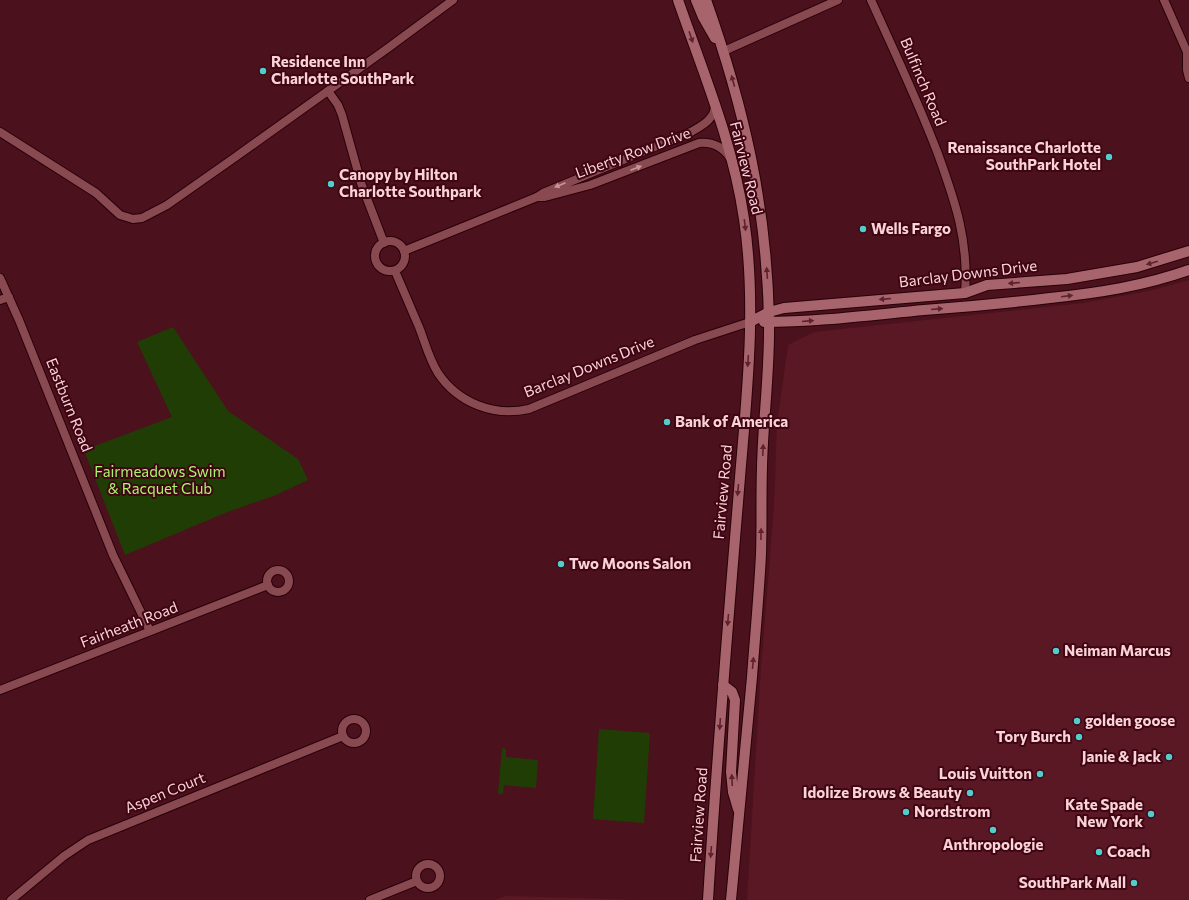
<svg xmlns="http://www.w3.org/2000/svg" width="1189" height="900" font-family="Commissioner,sans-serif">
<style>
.built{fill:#5a1724}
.green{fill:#213d06}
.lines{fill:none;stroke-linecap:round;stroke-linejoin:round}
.street-casing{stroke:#290109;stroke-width:10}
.secondary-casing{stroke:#290109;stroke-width:12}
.street{stroke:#894951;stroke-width:8}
.secondary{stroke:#a8646c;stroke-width:10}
.oneway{fill:#5e222e}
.oneway2{fill:#c7959a}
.poi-dot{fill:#53cdcb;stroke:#3f0513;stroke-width:1.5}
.labels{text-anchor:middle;stroke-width:4;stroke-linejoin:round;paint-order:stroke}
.poi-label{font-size:15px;font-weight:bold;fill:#fad3d6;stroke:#3f0513;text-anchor:start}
.street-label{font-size:15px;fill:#fad3d6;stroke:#3f0513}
.park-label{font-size:15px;fill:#a8f56c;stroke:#3f0513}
</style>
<rect width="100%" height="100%" fill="#4b111c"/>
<!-- built -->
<g class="built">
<polygon points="1189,280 1189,900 747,900 761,668 774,507 777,424 788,345 814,332 1083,303 1149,291"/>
<polygon points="506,896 582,898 634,900 494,900"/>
</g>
<!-- green -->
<g class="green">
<polygon points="173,327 228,411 298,459 308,480 276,495 225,513 125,555 84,450 172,417 137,342"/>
<polygon points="599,729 650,733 644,823 593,819"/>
<polygon points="502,748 506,749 506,757 538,760 536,788 504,785 503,794 498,794"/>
</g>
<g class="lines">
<defs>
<g id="street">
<path d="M871 0C894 51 918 101 938 154 955 201 969 241 965 293"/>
<polyline points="1164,0 1187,52 1189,51"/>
<polyline points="724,51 838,0"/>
<polyline points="1189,53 1187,52 1187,70 1189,78"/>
<polyline points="328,91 338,105 342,115 361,183 384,243"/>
<path d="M715 106C715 119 701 126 691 132L543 193 537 197H545L590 185 699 143C712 142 723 147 730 158"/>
<polyline points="0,132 96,193 120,215 133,219 142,218 167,205 234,158 388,48 453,0"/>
<circle cx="390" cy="256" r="15"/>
<polyline points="404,251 537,197"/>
<path d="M395 271C403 290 411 308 419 327 425 342 429 359 438 373 458 403 494 417 529 409L695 340 750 322"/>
<polyline points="0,278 19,320 113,555 150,631"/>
<polyline points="0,300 9,297"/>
<circle cx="278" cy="581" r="11"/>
<polyline points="0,690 268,585"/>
<circle cx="354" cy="731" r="12"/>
<circle cx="428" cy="876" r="12"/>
<polyline points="11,900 64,856 88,840 343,736"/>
<polyline points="370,900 417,881"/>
</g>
<g id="secondary">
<path d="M678 0C703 72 733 143 744 219 758 313 745 409 738 502 727 635 716 767 708 900"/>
<polyline points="696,0 703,17 715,38"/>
<path d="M706 0C744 107 767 207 769 321 770 370 763 419 762 467 761 496 762 525 761 554 759 595 755 636 752 677 745 751 738 826 731 900"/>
<polyline points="750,322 769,312 784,308 965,293 987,285 1067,279 1137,267 1189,251"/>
<path d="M764 322C817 322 871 315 924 310 966 307 1008 303 1050 298 1098 293 1144 286 1189 270"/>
<polyline points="723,685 732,692 735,700 731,772 733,792 738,809"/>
</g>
</defs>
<!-- street casing -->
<use href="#street" class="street-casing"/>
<!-- secondary casing -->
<use href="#secondary" class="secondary-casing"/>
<!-- street -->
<use href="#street" class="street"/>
<!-- secondary -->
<use href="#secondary" class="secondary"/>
</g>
<!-- one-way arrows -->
<defs><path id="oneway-solid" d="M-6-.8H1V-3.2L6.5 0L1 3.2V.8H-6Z"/></defs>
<g class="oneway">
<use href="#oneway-solid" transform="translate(691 37) rotate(71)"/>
<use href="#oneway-solid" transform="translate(733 81) rotate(-105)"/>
<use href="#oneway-solid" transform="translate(745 225) rotate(83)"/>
<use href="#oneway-solid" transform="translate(1152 263) rotate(164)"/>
<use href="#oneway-solid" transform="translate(767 273) rotate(-94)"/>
<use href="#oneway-solid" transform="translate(1014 283) rotate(175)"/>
<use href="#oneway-solid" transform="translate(1067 296) rotate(-7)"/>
<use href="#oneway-solid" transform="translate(885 299) rotate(175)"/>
<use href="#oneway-solid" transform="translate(937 309) rotate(-5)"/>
<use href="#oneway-solid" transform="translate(808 321) rotate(-5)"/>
<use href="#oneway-solid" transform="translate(748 361) rotate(94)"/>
<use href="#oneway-solid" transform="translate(763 450) rotate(-88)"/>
<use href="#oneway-solid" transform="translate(738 490) rotate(95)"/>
<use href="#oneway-solid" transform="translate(761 534) rotate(-89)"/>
<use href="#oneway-solid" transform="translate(728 620) rotate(95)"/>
<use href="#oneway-solid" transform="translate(753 663) rotate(-85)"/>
<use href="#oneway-solid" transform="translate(720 724) rotate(94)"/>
<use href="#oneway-solid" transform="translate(732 780) rotate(-93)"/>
<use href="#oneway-solid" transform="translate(711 852) rotate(94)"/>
</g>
<g class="oneway2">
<use href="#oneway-solid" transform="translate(636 168) rotate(-21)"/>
<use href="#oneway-solid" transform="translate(560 185) rotate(157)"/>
</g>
<!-- markers -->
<g class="poi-dot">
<circle cx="263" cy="71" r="4"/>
<circle cx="1109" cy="157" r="4"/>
<circle cx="331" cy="184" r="4"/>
<circle cx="863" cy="229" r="4"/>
<circle cx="667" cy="422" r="4"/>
<circle cx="561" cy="564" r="4"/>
<circle cx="1056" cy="651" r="4"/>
<circle cx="1077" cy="721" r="4"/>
<circle cx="1079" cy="737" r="4"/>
<circle cx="1169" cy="757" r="4"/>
<circle cx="1040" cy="774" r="4"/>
<circle cx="970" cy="793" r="4"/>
<circle cx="906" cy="812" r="4"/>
<circle cx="1151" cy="814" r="4"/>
<circle cx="993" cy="830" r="4"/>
<circle cx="1099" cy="852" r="4"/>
<circle cx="1134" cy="883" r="4"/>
</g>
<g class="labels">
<!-- poi labels -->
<g class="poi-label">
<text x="271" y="67">Residence Inn<tspan x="271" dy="17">Charlotte SouthPark</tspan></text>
<text x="1101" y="153" text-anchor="end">Renaissance Charlotte<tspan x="1101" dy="17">SouthPark Hotel</tspan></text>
<text x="339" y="180">Canopy by Hilton<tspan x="339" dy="17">Charlotte Southpark</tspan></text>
<text x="871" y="234">Wells Fargo</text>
<text x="675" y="427">Bank of America</text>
<text x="569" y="569">Two Moons Salon</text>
<text x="1064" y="656">Neiman Marcus</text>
<text x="1085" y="726">golden goose</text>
<text x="1071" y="742" text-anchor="end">Tory Burch</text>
<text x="1161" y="762" text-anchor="end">Janie &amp; Jack</text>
<text x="1032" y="779" text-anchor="end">Louis Vuitton</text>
<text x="962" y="798" text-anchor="end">Idolize Brows &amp; Beauty</text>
<text x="1143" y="810" text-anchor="end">Kate Spade<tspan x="1143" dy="17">New York</tspan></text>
<text x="914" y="817">Nordstrom</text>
<text x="993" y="850" text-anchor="middle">Anthropologie</text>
<text x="1107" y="857">Coach</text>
<text x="1126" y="888" text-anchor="end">SouthPark Mall</text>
</g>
<!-- street labels -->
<g class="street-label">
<text transform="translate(923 82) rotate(67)" y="5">Bulfinch Road</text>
<text transform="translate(633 153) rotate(-20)" y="5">Liberty Row Drive</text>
<text transform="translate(746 168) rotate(76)" y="5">Fairview Road</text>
<text transform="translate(968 274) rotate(-7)" y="5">Barclay Downs Drive</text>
<text transform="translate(589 367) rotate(-22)" y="5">Barclay Downs Drive</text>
<text transform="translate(69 405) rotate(68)" y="5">Eastburn Road</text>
<text transform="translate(723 492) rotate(-85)" y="5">Fairview Road</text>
<text transform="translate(129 625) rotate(-21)" y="5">Fairheath Road</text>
<text transform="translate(165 793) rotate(-22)" y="5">Aspen Court</text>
<text transform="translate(699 815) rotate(-86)" y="5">Fairview Road</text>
</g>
<!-- park labels -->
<g class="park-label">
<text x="160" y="477">Fairmeadows Swim<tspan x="160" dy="17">&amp; Racquet Club</tspan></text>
</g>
</g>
</svg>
